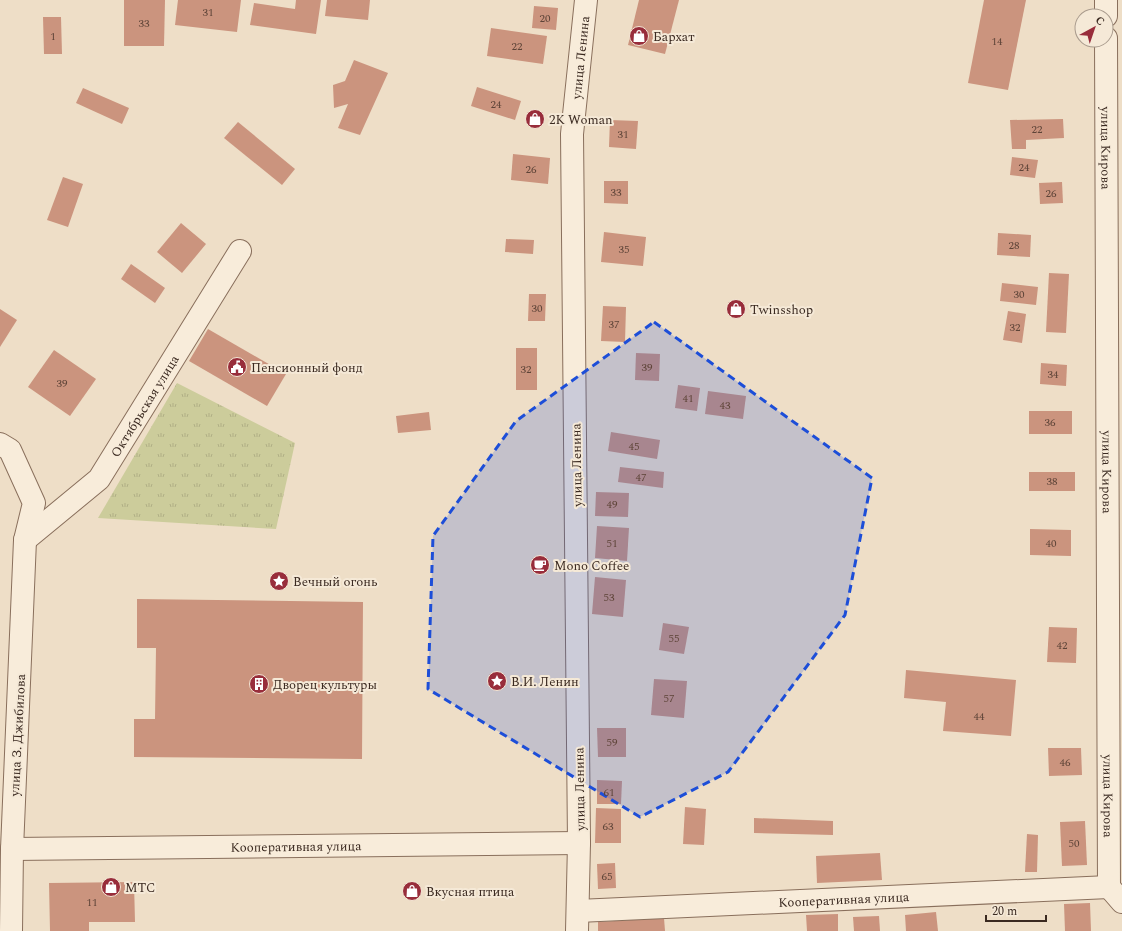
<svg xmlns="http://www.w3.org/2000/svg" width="1122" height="931" font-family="Spectral,serif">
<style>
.park{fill:url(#park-tufts)}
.building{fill:#cb947e}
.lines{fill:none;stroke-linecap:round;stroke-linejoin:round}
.minor-casing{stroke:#896f5c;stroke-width:24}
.tertiary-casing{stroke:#896f5c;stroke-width:24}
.minor{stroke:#f8ecda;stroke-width:22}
.tertiary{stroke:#f8ecda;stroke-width:22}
.marked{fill:#1d4ed8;fill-opacity:0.2;stroke:#1d4ed8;stroke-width:3;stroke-dasharray:8 5;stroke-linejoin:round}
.labels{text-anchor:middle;stroke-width:4;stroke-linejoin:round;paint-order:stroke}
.number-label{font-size:11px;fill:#5e4438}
.poi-label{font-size:13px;fill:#3a2920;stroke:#f5e9d7;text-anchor:start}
.street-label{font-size:13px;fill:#3a2920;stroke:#f5e9d7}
</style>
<defs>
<pattern id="park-tufts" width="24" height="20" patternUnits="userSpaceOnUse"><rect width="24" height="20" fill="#cccc9b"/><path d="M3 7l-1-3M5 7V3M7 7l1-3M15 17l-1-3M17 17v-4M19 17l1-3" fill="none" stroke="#b0af85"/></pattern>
</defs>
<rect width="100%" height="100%" fill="#eedec7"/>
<!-- park -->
<polygon class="park" points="177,383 295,443 276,529 98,518"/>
<!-- building -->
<g class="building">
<polygon points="124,0 165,0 164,46 124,46"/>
<polygon points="178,0 241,0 237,32 175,25"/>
<polygon points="296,0 321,0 316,34 250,25 254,3 295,9"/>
<polygon points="327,0 370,0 368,20 325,16"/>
<polygon points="639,0 679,0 665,54 628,45"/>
<polygon points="984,0 1026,0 1008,90 968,83"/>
<polygon points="534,6 558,8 556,30 532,28"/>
<polygon points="43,17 61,17 62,54 44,54"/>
<polygon points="491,28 547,36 543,64 487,56"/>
<polygon points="354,60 388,73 360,135 338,128 348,104 334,108 333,85 345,81"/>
<polygon points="477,87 521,101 515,120 471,106"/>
<polygon points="83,88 129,108 122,124 76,103"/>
<polygon points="1063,119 1064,138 1026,140 1026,149 1012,149 1010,120"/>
<polygon points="610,120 638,121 636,149 609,147"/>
<polygon points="238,122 295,169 282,185 224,138"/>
<polygon points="513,154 550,158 548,184 511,180"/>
<polygon points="1012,157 1038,160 1035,178 1010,175"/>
<polygon points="63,177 83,184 68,227 47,220"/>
<polygon points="604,181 628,181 628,204 604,203"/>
<polygon points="1062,182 1063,203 1040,204 1039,183"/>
<polygon points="181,223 206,244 182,273 157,252"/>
<polygon points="604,232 646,237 643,266 601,262"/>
<polygon points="998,233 1031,235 1030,257 997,255"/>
<polygon points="506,239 534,240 533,254 505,252"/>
<polygon points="131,264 165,288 155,303 121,279"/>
<polygon points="1049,273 1069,274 1066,333 1046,332"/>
<polygon points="1002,283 1038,287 1036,305 1000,301"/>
<polygon points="529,294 546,294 545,321 528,321"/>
<polygon points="603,306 626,307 625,342 601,341"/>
<polygon points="0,309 17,320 0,347"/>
<polygon points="1008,311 1026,314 1022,343 1003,340"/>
<polygon points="208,329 286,374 267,406 189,361"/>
<rect x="516" y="348" width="21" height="42"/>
<polygon points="54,350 96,379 70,416 28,387"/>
<polygon points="636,353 660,354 659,381 635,380"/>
<polygon points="1041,363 1067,365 1066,386 1040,384"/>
<polygon points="678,385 700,388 697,411 675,408"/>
<polygon points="708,391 746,396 743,419 705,414"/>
<rect x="1029" y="411" width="43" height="23"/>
<polygon points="429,412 431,430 398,433 396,416"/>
<polygon points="611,432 660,440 657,459 608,451"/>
<polygon points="620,467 664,472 663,488 618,482"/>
<rect x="1029" y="472" width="46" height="19"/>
<polygon points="596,492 629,493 628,517 595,516"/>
<polygon points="597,526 629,528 627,561 595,558"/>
<polygon points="1030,529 1071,530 1071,556 1030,555"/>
<polygon points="595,577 626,580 623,617 592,614"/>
<polygon points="137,599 363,602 362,759 134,757 134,719 155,719 156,648 137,648"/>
<polygon points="663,623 689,627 684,654 659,650"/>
<polygon points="1049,627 1077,628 1076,663 1047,662"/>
<polygon points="906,670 1016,680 1011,736 943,731 946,702 904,698"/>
<polygon points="654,679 687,681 684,718 651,715"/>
<polygon points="597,728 626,728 626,757 598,757"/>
<polygon points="1048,748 1081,748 1082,775 1049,776"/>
<polygon points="597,780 622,781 621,804 597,804"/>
<polygon points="685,807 706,809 704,845 683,844"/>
<polygon points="596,808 621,809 621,843 595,843"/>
<polygon points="754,818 833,821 833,835 754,833"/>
<polygon points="1085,821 1087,865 1062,866 1060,822"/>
<polygon points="1027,834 1038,835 1037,872 1025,872"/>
<polygon points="880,853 882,880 817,883 816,856"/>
<polygon points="615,863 616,888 598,889 597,864"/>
<polygon points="134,882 135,922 89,922 89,931 50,931 49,883"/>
<polygon points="1090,903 1091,931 1065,931 1064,904"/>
<polygon points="936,912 938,931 906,931 905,915"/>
<polygon points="838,914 838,931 807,931 806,915"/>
<polygon points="879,916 880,931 854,931 853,917"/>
<polygon points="664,918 665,931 598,931 598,922"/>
</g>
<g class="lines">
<defs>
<g id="minor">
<polyline points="1106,0 1106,16"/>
<path id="s1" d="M1106 38 1109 887 1122 902"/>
<polyline points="0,444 10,450 34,503 25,540 12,849 11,931"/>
<path id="s2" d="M25 540 99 479 240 251"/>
<path id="s3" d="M12 849 579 843"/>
<path id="s4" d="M578 911 1109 887"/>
</g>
<g id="tertiary">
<path id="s5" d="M577 931 579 843 572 134 586 0"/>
</g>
</defs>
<!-- minor casing -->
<use href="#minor" class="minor-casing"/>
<!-- tertiary casing -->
<use href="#tertiary" class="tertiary-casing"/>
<!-- minor -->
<use href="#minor" class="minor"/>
<!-- tertiary -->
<use href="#tertiary" class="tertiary"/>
</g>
<!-- marked area -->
<path class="marked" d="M654 322 872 478 845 615 728 772 640 817 428 689 433 536 516 421Z"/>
<!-- icons -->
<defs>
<symbol id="shop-disc" viewBox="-11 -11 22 22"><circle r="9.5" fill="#982d3b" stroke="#f5e9d7"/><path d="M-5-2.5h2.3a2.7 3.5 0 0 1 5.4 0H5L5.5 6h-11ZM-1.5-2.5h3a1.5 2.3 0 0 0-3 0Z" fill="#fff"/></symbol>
<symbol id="civic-disc" viewBox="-11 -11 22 22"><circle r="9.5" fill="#982d3b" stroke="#f5e9d7"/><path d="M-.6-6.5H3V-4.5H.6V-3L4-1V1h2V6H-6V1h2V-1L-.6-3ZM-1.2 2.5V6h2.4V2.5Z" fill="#fff"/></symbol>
<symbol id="cafe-disc" viewBox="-11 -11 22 22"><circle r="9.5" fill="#982d3b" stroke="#f5e9d7"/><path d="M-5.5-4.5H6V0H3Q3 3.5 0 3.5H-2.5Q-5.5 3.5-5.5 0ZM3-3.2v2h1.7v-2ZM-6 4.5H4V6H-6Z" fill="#fff"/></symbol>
<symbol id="sight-disc" viewBox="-11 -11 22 22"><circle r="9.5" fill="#982d3b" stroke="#f5e9d7"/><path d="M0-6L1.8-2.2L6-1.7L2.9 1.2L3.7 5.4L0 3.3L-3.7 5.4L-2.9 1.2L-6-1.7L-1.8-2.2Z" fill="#fff"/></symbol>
<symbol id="building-disc" viewBox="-11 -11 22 22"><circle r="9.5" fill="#982d3b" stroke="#f5e9d7"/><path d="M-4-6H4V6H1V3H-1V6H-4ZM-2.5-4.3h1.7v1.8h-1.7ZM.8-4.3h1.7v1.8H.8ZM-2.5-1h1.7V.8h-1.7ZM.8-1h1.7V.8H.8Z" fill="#fff"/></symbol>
</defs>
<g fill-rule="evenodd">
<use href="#shop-disc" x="628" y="25" width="22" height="22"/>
<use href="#shop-disc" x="524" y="108" width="22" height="22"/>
<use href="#shop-disc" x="725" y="298" width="22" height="22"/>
<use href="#civic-disc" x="226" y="356" width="22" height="22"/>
<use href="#cafe-disc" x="529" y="554" width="22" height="22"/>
<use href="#sight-disc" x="268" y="570" width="22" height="22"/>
<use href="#sight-disc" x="486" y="670" width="22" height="22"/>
<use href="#building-disc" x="248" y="673" width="22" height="22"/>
<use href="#shop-disc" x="100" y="876" width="22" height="22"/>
<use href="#shop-disc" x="401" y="880" width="22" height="22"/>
</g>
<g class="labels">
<!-- number labels -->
<g class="number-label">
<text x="208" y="16">31</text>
<text x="545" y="22">20</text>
<text x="144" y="27">33</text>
<text x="53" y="40">1</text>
<text x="997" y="45">14</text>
<text x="517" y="50">22</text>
<text x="496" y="108">24</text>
<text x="1037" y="133">22</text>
<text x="623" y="138">31</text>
<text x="1024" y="171">24</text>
<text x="531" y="173">26</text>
<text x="616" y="196">33</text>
<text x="1051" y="197">26</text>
<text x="1014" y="249">28</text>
<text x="624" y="253">35</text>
<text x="1019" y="298">30</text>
<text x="537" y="312">30</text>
<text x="614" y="328">37</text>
<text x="1015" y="331">32</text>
<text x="647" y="371">39</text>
<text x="526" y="373">32</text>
<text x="1053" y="378">34</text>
<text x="62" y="387">39</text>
<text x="688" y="402">41</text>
<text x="725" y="409">43</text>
<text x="1050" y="426">36</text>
<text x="634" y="450">45</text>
<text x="641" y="481">47</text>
<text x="1052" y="485">38</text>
<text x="612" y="508">49</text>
<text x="612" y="547">51</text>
<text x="1051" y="547">40</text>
<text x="609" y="601">53</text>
<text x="674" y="642">55</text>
<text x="1062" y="649">42</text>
<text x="669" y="702">57</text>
<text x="979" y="720">44</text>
<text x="612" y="746">59</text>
<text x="1065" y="766">46</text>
<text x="609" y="796">61</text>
<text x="608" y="830">63</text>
<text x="1074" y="847">50</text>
<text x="607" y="880">65</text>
<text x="92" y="906">11</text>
</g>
<!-- poi labels -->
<g class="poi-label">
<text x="653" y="41">Бархат</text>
<text x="549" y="124">2K Woman</text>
<text x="750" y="314">Twinsshop</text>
<text x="251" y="372">Пенсионный фонд</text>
<text x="554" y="570">Mono Coffee</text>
<text x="293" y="586">Вечный огонь</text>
<text x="511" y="686">В.И. Ленин</text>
<text x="273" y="689">Дворец культуры</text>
<text x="125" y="892">МТС</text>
<text x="426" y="896">Вкусная птица</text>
</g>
<!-- street labels -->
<g class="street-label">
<text dy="5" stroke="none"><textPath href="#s5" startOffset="874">улица Ленина</textPath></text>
<text dy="5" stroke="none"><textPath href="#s1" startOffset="110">улица Кирова</textPath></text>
<text dy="5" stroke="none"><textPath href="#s2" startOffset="182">Октябрьская улица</textPath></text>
<text transform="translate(576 465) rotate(-91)" y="5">улица Ленина</text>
<text dy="5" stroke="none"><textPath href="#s1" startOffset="434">улица Кирова</textPath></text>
<text transform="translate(17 735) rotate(-87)" y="5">улица З. Джибилова</text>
<text transform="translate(579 789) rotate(-91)" y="5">улица Ленина</text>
<text dy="5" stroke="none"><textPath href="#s1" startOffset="758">улица Кирова</textPath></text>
<text dy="5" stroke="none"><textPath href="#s3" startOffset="284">Кооперативная улица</textPath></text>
<text dy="5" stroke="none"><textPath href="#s4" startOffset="266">Кооперативная улица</textPath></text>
</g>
</g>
<!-- north arrow -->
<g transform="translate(1094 28) rotate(40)"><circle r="19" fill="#f5e9d7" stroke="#aa9c8e"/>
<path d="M0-3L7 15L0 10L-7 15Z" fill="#982d3b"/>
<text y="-6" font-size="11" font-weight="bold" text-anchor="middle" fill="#3a2920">С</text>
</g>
<!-- scale -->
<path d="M986 915v6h60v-6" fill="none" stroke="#3a2920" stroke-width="2"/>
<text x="992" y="915" font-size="12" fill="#3a2920" stroke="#f5e9d7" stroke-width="3" paint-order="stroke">20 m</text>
</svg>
